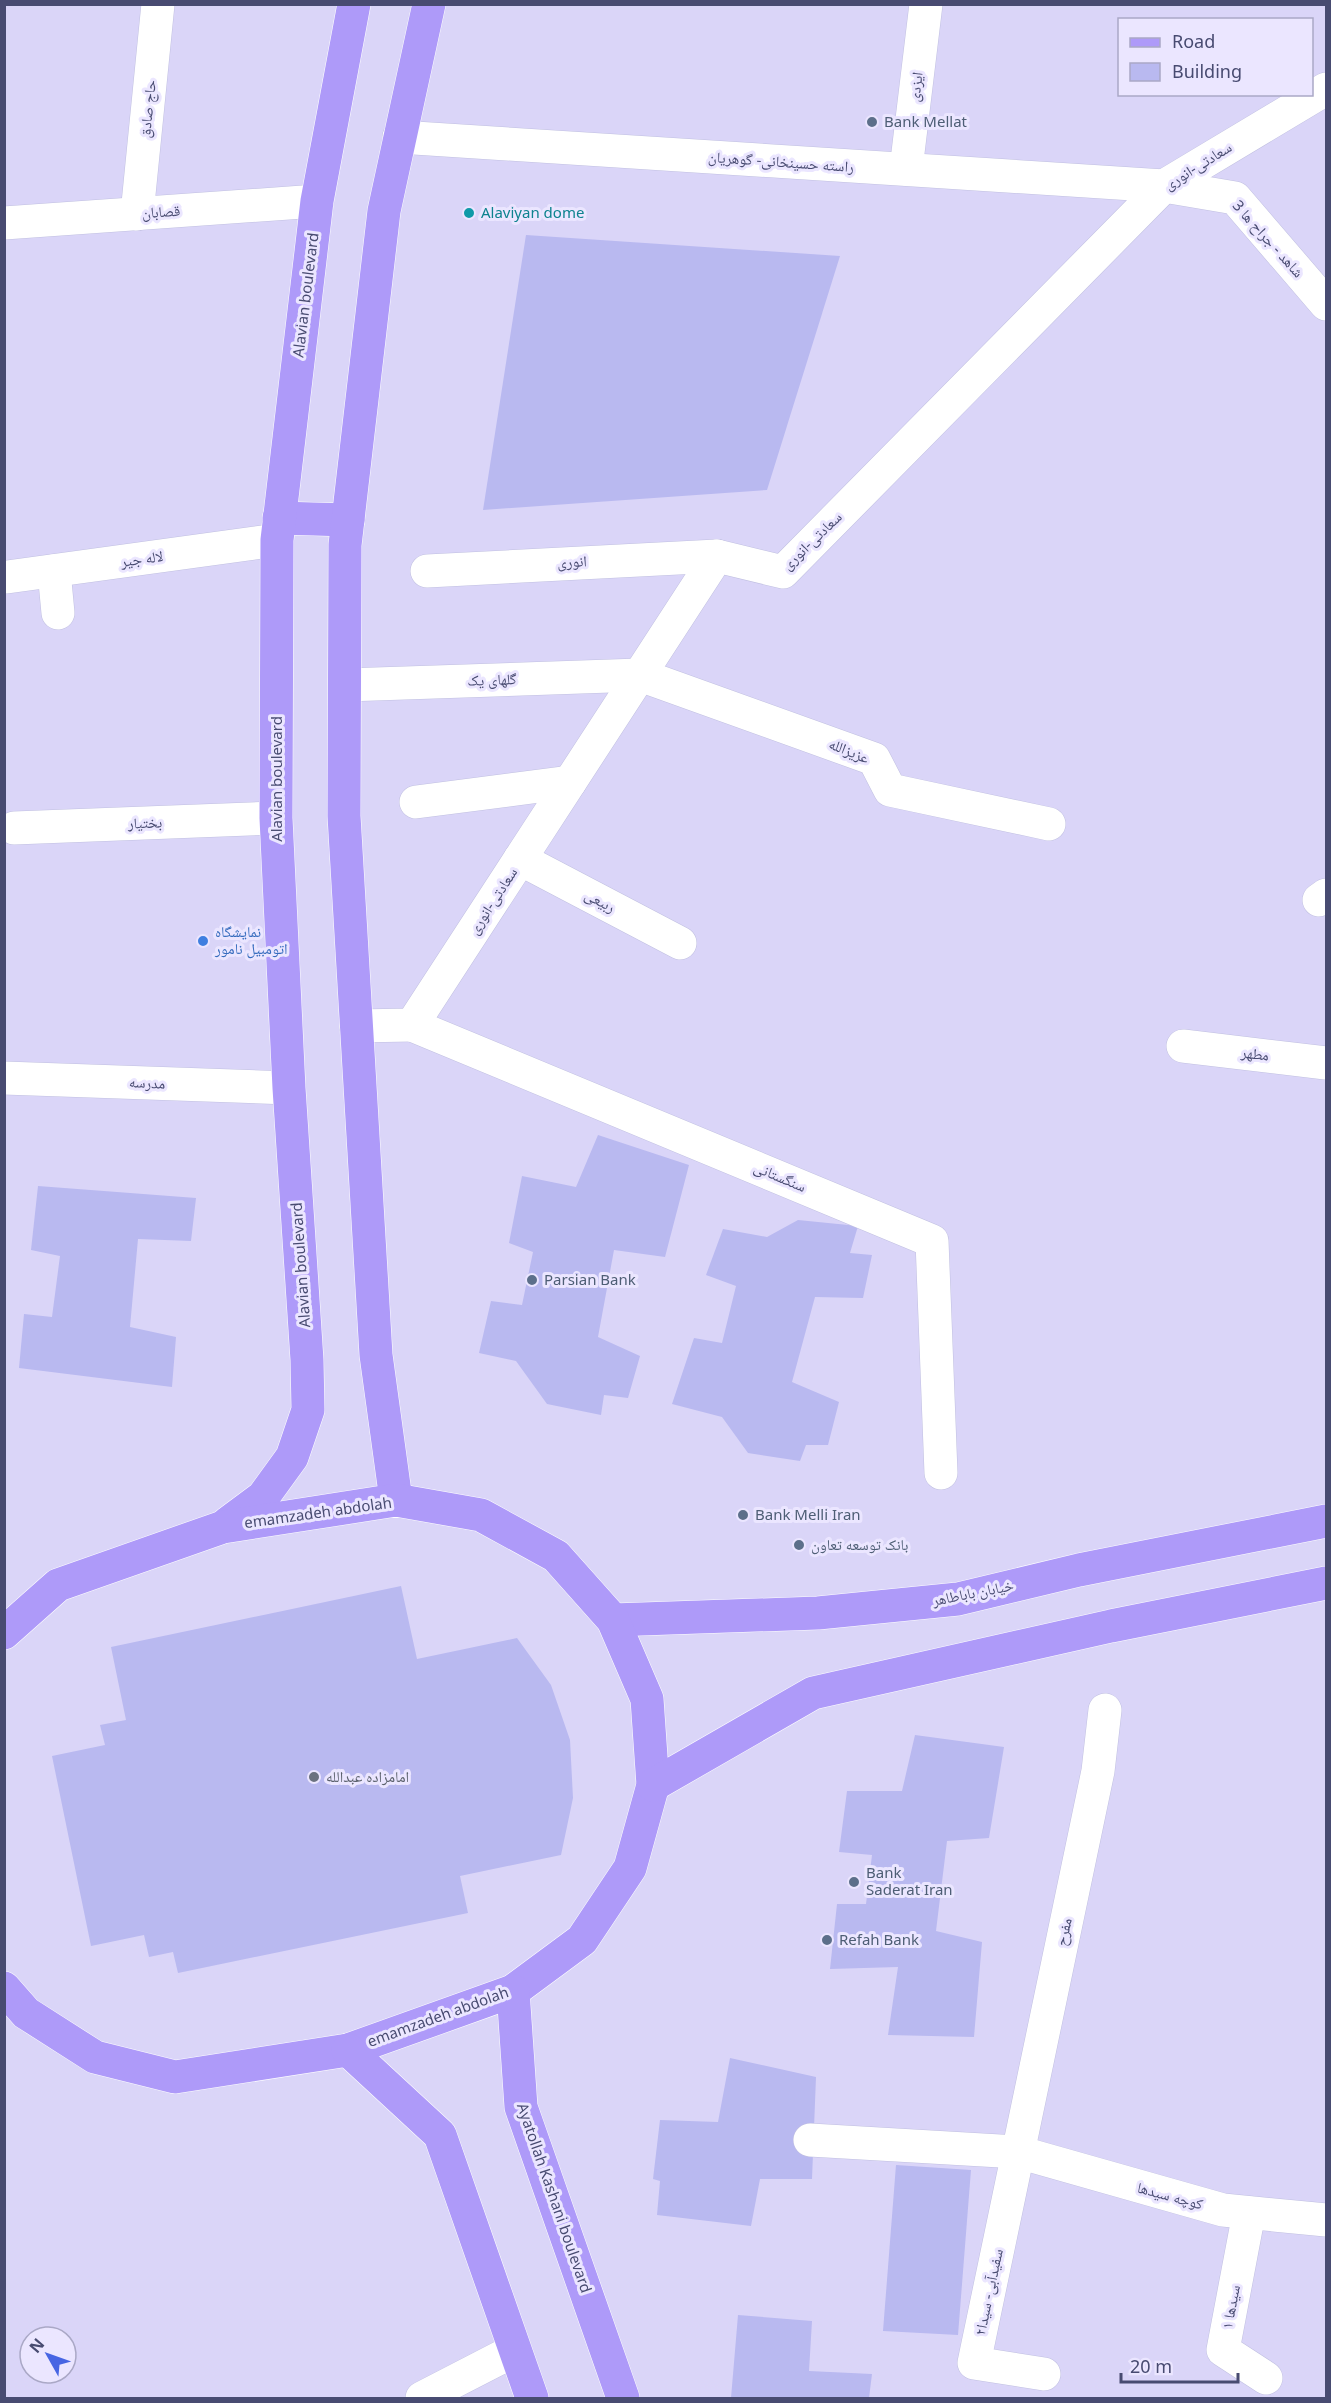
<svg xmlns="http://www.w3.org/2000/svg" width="1331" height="2403" font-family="'Noto Sans','Noto Naskh Arabic',sans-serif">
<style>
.residential{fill:#dad5f8;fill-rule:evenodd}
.building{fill:#b9b9f0}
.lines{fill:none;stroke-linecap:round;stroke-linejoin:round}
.minor-casing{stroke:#c1c0e1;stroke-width:34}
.major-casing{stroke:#fff;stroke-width:34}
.minor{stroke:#fff;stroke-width:33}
.major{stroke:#ae9af9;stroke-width:33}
.service-dot{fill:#5c6f8a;stroke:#ebe6ff;stroke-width:2}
.culture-dot{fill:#0f9aa8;stroke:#ebe6ff;stroke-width:2}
.shop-dot{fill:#3f7fe0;stroke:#ebe6ff;stroke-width:2}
.worship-dot{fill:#6b7280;stroke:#ebe6ff;stroke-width:2}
.labels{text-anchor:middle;stroke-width:6;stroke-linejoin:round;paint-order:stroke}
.street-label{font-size:15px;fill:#484b71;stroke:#ebe6ff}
.service-label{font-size:15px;fill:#4e5e75;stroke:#ebe6ff;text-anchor:start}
.culture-label{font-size:15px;fill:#0d838f;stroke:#ebe6ff;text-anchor:start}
.shop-label{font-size:15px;fill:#366cbe;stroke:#ebe6ff;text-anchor:start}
.worship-label{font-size:15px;fill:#5b616d;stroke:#ebe6ff;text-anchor:start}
</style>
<rect width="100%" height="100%" fill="#e6e0fb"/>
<!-- residential -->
<path class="residential" d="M5 5H1326V2398H5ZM1120 20H1312V94H1120ZM30 2337H66V2373H30Z"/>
<!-- building -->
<g class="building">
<polygon points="526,235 840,256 767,490 483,510"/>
<polygon points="598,1135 689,1165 665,1257 614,1250 598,1337 640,1356 628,1398 604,1395 601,1415 547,1404 516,1361 479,1353 491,1301 522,1305 533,1252 509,1243 522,1176 576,1187"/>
<polygon points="38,1186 196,1198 191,1241 138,1239 130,1327 176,1337 172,1387 19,1368 24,1314 52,1317 60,1256 31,1250"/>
<polygon points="798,1220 858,1226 850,1253 872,1255 863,1298 815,1297 792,1382 839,1402 828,1445 806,1445 800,1461 748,1453 722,1417 672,1404 694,1338 722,1343 736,1286 706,1275 723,1229 767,1237"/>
<polygon points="401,1586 417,1659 517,1638 551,1685 570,1740 573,1798 561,1855 460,1876 468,1913 178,1973 173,1952 149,1957 144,1935 91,1946 52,1756 105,1745 100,1725 126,1720 111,1647"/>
<polygon points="915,1735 1004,1747 989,1838 947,1841 936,1931 982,1942 974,2037 888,2035 898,1967 830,1969 837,1904 866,1904 872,1855 839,1852 847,1791 902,1791"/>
<polygon points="730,2058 816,2077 812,2179 760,2179 751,2226 657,2215 660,2181 653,2179 660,2120 718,2122"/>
<polygon points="896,2165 971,2170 958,2335 883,2331"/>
<polygon points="738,2315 812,2321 809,2371 872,2374 869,2398 731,2398"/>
</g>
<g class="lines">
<defs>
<g id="minor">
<polyline points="399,137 1164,186 1235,198 1326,304"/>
<polyline points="906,169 926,4"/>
<polyline points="137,214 158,4"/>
<polyline points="4,223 317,201"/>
<polyline points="54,571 58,613"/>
<polyline points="427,571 717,556"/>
<polyline points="7,577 277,540"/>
<polyline points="345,685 640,675 874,759 890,790 1049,824"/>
<polyline points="416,802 570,782"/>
<polyline points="14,828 276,818"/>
<polyline points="520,859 680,943"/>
<polyline points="1319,900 1326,895"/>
<polyline points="412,1025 932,1241 941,1473"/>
<polyline points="356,1026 412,1025 717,556 783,572 1164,186 1326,89"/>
<polyline points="1183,1046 1326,1063"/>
<polyline points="4,1078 289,1088"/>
<polyline points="810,2140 1018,2152 1223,2210 1326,2220"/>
<polyline points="1249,2213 1223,2350 1266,2378"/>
<polyline points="1044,2374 974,2363 1098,1771 1105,1710"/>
<polyline points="422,2398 515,2350"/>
</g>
<g id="major">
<polyline points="279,518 348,520"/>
<polyline points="396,1500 376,1355 344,816 345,545 384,211 429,4"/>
<polyline points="228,1523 263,1497 292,1457 308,1410 307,1360 289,1088 276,818 277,540 317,201 354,4"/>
<polyline points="613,1620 818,1613 958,1599 1079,1570 1326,1521"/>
<polyline points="4,1633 58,1585 223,1527 396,1500 481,1515 556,1556 613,1620 647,1699 653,1785 630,1868 582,1940 513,1991 348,2050 175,2077 95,2057 26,2013 4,1988"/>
<polyline points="653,1785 813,1693 1111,1626 1326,1583"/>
<polyline points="513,1991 521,2107 623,2398"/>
<polyline points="348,2050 440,2135 532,2398"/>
</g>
</defs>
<!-- minor casing -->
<use href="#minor" class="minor-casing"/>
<!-- major casing -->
<use href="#major" class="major-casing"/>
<!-- minor -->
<use href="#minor" class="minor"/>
<!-- major -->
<use href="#major" class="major"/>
</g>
<!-- markers -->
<g class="service-dot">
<circle cx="872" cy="122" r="6"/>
<circle cx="532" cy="1280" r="6"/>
<circle cx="743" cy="1515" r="6"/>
<circle cx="799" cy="1545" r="6"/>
<circle cx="854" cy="1882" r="6"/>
<circle cx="827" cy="1940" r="6"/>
</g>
<circle class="culture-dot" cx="469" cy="213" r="6"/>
<circle class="shop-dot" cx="203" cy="941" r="6"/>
<circle class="worship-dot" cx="314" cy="1777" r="6"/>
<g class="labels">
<!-- street labels -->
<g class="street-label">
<text transform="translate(916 87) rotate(-83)" y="5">ایزدی</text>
<text transform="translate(148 109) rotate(-84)" y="5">حاج صادق</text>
<text transform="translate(781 162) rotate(4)" y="5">راسته حسینخانی- گوهریان</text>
<text transform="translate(1198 166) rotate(-32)" y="5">سعادتی-انوری</text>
<text transform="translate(161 212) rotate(-4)" y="5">قصابان</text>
<text transform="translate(1268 239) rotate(48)" y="5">شاهد - جراح ها 3</text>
<text transform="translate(306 295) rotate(-83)" y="5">Alavian boulevard</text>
<text transform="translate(812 541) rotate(-44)" y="5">سعادتی-انوری</text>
<text transform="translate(142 559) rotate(-8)" y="5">لاله جیر</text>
<text transform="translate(572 562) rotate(-3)" y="5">انوری</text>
<text transform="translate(492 680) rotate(-2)" y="5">گلهای یک</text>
<text transform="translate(849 751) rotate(22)" y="5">عزیزالله</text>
<text transform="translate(277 779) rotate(-90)" y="5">Alavian boulevard</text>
<text transform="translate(145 823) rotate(-2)" y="5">بختیار</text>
<text transform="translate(493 901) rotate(-57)" y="5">سعادتی-انوری</text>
<text transform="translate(600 901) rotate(28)" y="5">ربیعی</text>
<text transform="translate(1255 1054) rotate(7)" y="5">مطهر</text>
<text transform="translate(147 1083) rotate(2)" y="5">مدرسه</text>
<text transform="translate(780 1177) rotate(23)" y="5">سنگستانی</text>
<text transform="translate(301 1265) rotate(-94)" y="5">Alavian boulevard</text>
<text transform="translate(318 1513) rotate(-8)" y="5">emamzadeh abdolah</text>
<text transform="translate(973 1593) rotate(-11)" y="5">خیابان باباطاهر</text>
<text transform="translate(1064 1932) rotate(-78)" y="5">مفرح</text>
<text transform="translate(438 2017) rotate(-20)" y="5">emamzadeh abdolah</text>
<text transform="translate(1170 2196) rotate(15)" y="5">کوچه سیدها</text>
<text transform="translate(554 2198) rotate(71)" y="5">Ayatollah Kashani boulevard</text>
<text transform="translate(989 2292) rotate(-78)" y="5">سفیدآبی- سیدا۲</text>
<text transform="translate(1231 2307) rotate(-79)" y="5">سیدها ۱</text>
</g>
<!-- service labels -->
<g class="service-label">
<text x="884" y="127">Bank Mellat</text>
<text x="544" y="1285">Parsian Bank</text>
<text x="755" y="1520">Bank Melli Iran</text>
<text x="811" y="1550">بانک توسعه تعاون</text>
<text x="866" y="1878">Bank<tspan x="866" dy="17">Saderat Iran</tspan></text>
<text x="839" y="1945">Refah Bank</text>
</g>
<!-- culture labels -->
<g class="culture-label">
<text x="481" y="218">Alaviyan dome</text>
</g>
<!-- shop labels -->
<g class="shop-label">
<text x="215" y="937">نمایشگاه<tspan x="215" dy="17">اتومبیل نامور</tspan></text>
</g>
<!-- worship labels -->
<g class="worship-label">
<text x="326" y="1782">امامزاده عبدالله</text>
</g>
</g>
<!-- border -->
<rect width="1331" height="2403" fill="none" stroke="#484b71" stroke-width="12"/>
<!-- legend -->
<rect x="1118" y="18" width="195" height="78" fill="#ebe6ff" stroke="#aaa8c6" stroke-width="1.5"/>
<rect x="1130" y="38" width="30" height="9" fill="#ae9af9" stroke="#aaa8c6" stroke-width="1.5"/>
<text x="1172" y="48" font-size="18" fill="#484b71">Road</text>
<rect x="1130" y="63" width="30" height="18" fill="#b9b9f0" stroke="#aaa8c6" stroke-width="1.5"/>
<text x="1172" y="78" font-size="18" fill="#484b71">Building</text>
<!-- north arrow -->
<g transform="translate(48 2355) rotate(310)"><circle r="28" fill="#ebe6ff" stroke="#aaa8c6" stroke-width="1.5"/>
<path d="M0-4.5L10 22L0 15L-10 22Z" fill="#4765e3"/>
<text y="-9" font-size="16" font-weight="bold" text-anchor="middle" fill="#484b71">N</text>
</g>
<!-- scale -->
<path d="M1121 2373v9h117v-9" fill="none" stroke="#484b71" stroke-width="3"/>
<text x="1130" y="2373" font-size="18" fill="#484b71" stroke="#ebe6ff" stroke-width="4.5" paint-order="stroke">20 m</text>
</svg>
